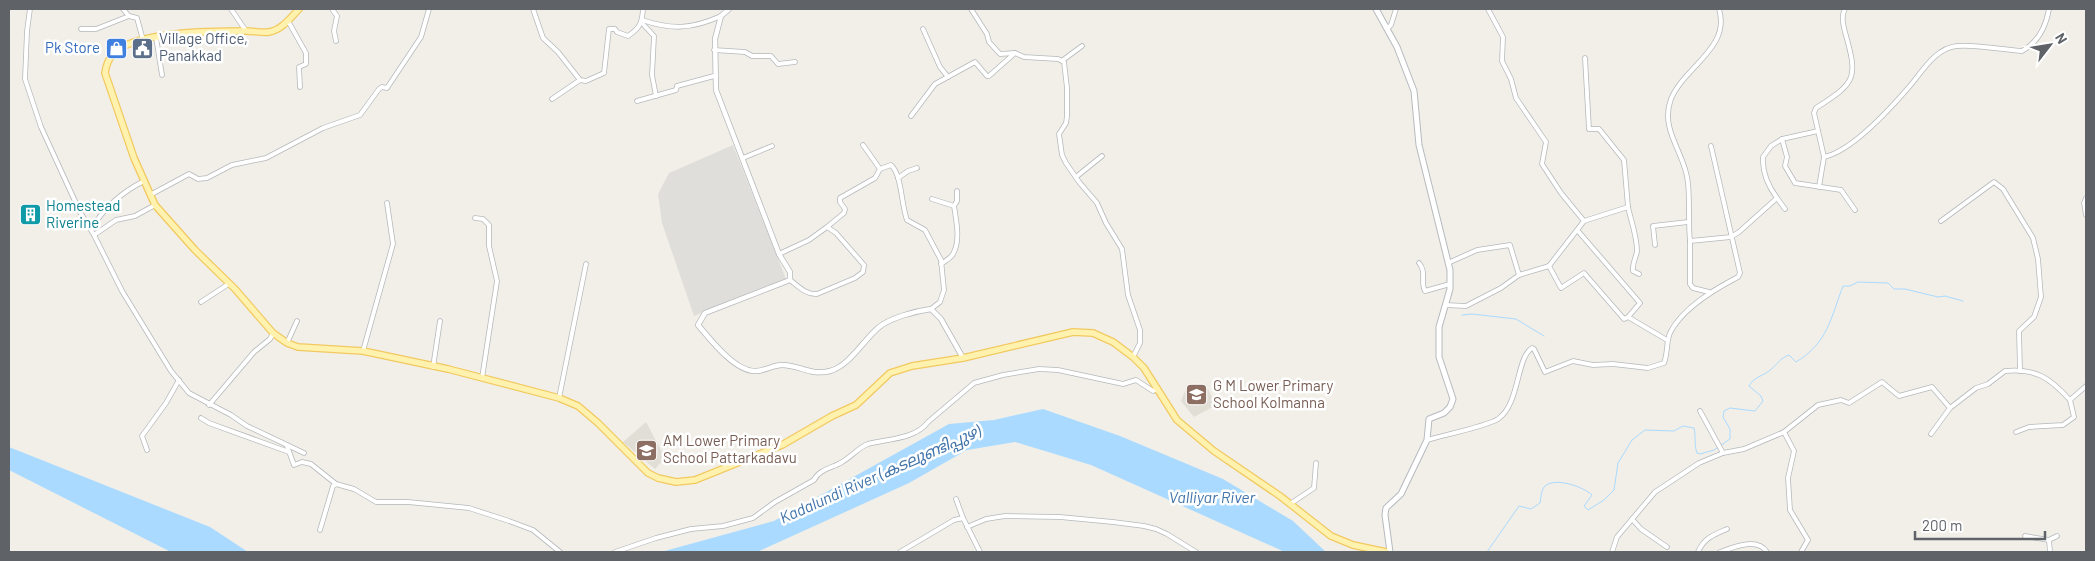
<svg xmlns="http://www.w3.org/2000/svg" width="2095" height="561" font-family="Barlow,'Noto Sans Malayalam',sans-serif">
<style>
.industrial{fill:#e0deda}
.education{fill:#e1ded6}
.water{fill:#aadaff}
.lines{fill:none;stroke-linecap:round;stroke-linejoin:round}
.stream{stroke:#aadaff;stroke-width:1}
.minor-casing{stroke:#b5b8bc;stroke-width:5.5}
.tertiary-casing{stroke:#b5b8bc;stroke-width:6}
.secondary-casing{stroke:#b6babf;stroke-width:7}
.primary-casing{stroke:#f2c960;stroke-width:8}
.minor{stroke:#fff;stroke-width:4}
.tertiary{stroke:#fff;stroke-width:4.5}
.secondary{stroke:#fff;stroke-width:5}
.primary{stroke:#fff2af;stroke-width:5.5}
.labels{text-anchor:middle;stroke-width:5;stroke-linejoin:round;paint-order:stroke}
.service-label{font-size:15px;fill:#4e5e75;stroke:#fff;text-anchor:start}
.shop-label{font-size:15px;fill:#366cbe;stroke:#fff;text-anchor:end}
.culture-label{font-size:15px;fill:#0d838f;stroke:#fff;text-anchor:start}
.education-label{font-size:15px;fill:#785e54;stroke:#fff;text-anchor:start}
.water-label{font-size:16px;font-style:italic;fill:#4174aa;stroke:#fff}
</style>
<rect width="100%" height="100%" fill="#f1efe8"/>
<!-- industrial -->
<polygon class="industrial" points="733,145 786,279 694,316 662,223 658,194 669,173"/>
<!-- education -->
<g class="education">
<polygon points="1199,384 1208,389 1216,405 1194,417 1181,401 1186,389"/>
<polygon points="646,422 665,458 655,469 623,442"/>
</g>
<!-- water -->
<g class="water">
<polygon points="1043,409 1120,436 1223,479 1293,521 1326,552 1285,552 1091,465 1015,442 967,450 909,483 757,552 661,552 774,521 949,424 994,420"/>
<polygon points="9,447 210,527 248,552 171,552 9,470"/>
</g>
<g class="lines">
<!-- stream -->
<g class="stream">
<polyline points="1462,315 1472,314 1516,319 1544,336"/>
<path d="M1487 552 1519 506 1531 509 1540 503C1541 498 1541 491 1544 487 1554 476 1584 487 1592 495L1584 506 1588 510 1604 500 1614 490 1618 463 1632 440 1645 430 1674 431 1683 426 1694 428C1696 436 1694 445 1697 453L1700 454 1714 450 1730 439V429L1723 417 1724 411 1730 408 1755 411 1763 401 1761 396 1749 386C1753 378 1762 376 1769 371 1776 366 1780 358 1789 355L1796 362C1828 343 1831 317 1843 286H1850L1858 282 1888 283 1894 289H1905L1938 297 1945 296 1963 301"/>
</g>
<defs>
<g id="minor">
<polyline points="30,9 27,31 25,79 41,127 80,212 94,235 116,220 135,216 155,205"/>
<polyline points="123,9 129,16 137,18 143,40"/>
<polyline points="231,9 246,31"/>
<polyline points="332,9 337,16 334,31 336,41"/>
<path d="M533 9 543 38 558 52 580 80 586 81 604 73 609 29H615L617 32 628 36C640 28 642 23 643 9"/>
<polyline points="971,9 987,34 989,42 1000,54 1015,53 1024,57 1058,59 1064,62 1067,88 1067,116 1066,123 1059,134 1062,155 1066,163 1079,182 1097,203 1106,223 1122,249 1128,295 1140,330 1140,343 1133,357"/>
<polyline points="1488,9 1503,37 1502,61 1511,79 1516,98 1546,142 1542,164 1561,193 1584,221 1549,266"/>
<path d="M1719 9C1731 48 1684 67 1671 99 1659 130 1686 154 1688 183 1690 202 1688 222 1690 241L1731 237 1739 232 1777 198C1768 186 1762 172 1763 157L1771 146 1782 139"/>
<path d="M642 20C672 30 692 29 721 16"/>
<polyline points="288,21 306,53 306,64 299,67 300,87"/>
<polyline points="642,23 654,36 652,75 656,96"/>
<polyline points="81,29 96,29 129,16"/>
<polyline points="923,29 940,67 948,77"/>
<polyline points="1387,29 1391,25 1396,9"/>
<polyline points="156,37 162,75"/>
<polyline points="714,50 745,52 752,56 771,56 778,64 795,62"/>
<polyline points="1585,58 1589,129 1599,129 1624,160 1628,207"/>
<polyline points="1063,60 1082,46"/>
<polyline points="552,99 580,80"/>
<polyline points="637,101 676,90 677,86 714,76"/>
<polyline points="911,116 935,84 975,62 987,76 989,76 1015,53"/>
<polyline points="1818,131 1782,139 1787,157 1785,166 1795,183 1841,190 1855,210"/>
<path d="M863 145 880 169 891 165C902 175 901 204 907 220L925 230 941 260 944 290 940 302 931 309"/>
<path d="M1824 157 1814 113 1816 108C1857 82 1858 78 1845 32 1843 24 1841 16 1845 9"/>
<polyline points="743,158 772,146"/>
<polyline points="1076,177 1102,156"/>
<polyline points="898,178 908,171 917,168"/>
<path d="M1819 187 1824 157C1852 151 1890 109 1909 87 1922 72 1935 48 1957 46 1973 44 2005 50 2022 51 2039 42 2046 26 2049 9"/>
<polyline points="150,195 189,174 198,179 207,178 232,165 266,158 323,128 360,115 379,89 382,87 387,88 421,37 429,9"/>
<polyline points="1777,198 1785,209"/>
<polyline points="2086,198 2084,203 2086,215"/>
<path d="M932 199 954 206C956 220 961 240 953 254 951 258 945 261 941 264"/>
<polyline points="954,206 957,201 957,191"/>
<polyline points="475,218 483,219 489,225 489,246 497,281 482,378"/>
<path d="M1584 221 1628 207C1631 221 1637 236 1637 251 1636 258 1632 263 1633 271L1639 274"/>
<polyline points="1941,221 1994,182 2003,189 2033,238 2038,259 2041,297 2034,317 2019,331 2020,371"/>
<polyline points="827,227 844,213 845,209 840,202 840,198 875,178 880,169"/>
<path d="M91 229C104 208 122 192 144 181"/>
<polyline points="1578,231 1640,303 1628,317"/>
<polyline points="94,235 122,291 171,371 189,393 231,415 247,426 304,453"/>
<polyline points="1690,241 1690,284 1693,288 1709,292"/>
<polyline points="1655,245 1653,226 1688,222"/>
<path d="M779 254 809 240 827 227 836 233 864 265 863 272 855 278 817 294C806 295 798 286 790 280"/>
<path d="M1419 263C1427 272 1420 282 1425 291L1450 284"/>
<polyline points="1448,263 1477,250 1510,245 1519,275"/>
<polyline points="201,302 230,283"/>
<polyline points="1445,305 1466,306 1501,288 1519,275 1549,266 1561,288 1584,273 1624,319 1628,317 1667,340"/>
<polyline points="287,343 297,321"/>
<polyline points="363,351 393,244 387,203"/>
<polyline points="433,367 440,321"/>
<polyline points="559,398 586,264"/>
<polyline points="209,405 254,352 270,339 273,333"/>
<path d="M1950 408 1976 388 1988 384 2005 371C2036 368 2050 378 2070 400L2086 386"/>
<polyline points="1700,411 1723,453"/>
<polyline points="201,418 209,423 289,452"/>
<polyline points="1784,432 1794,451 1788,478 1790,510 1808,540 1801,552"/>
<polyline points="2016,432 2029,427 2063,425 2074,417 2070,400"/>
<path d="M1427 440C1443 435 1485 427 1498 419 1520 404 1516 358 1532 348L1534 349 1545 372 1573 361 1593 365 1613 364 1648 368 1664 363C1668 353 1666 342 1670 333 1682 308 1715 289 1738 277L1740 273 1711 146"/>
<polyline points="287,446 294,465 302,462 311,464 336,484 354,489 376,502 408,502 469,508 509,521 533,530 560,552"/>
<polyline points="147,450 142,436 166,403 179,380"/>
<polyline points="956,499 963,518"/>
<polyline points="1290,504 1314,488 1316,463"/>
<polyline points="1632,519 1641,529 1667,547"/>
<polyline points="967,527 986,519 1005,516 1060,517 1113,522 1144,526 1156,529 1167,534 1196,552"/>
<polyline points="320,530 333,486 336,484"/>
<polyline points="2025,536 2049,540"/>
<path d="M615 552 656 538 691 529 723 526 753 518 775 502 814 480C819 469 833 468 842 462 851 457 859 447 868 444 887 439 916 439 928 422L974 383 1003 375 1039 369 1058 370 1123 384 1136 380 1153 391 1158 389"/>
<polyline points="900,552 954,520 963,518 980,552"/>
<polyline points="1612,552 1617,537 1655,492 1699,463 1723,453 1744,449 1784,432 1818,405 1841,400 1849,403 1882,382 1899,396 1932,387 1950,408 1931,434"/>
<path d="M1698 552C1704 538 1713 535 1727 529"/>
<path d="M1720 552C1734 547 1757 537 1767 552"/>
<polyline points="2050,552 2049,540 2057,536"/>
</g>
<path id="tertiary" d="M729 9 721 16 715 39 716 90 779 254 790 272V280L705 313 698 325C710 339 735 372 756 371 765 371 773 365 782 365 800 365 810 376 830 371 849 366 863 341 878 328 889 318 916 311 931 309L941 319 963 358"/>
<polyline id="secondary" points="1376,9 1397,47 1414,91 1419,145 1450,270 1450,289 1439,327 1439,357 1453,399 1450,407 1444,413 1429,419 1427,440 1401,494 1386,508 1385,515 1390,552"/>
<path id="primary" d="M299 9C291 17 282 30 269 32 262 33 253 31 246 31 216 31 136 31 114 53 108 59 106 65 105 73L134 158 155 205 195 250 235 289 273 333 287 343 298 347 363 351 448 369 559 398 578 406 598 423 648 473 658 478 676 482 695 480 782 445 832 416 856 405 890 373 912 366 963 358 1073 332 1093 333 1113 342 1133 357 1144 368 1177 420 1214 451 1280 496 1331 536 1353 545 1386 552"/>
</defs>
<!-- minor casing -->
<use href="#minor" class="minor-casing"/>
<!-- tertiary casing -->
<use href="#tertiary" class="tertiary-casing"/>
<!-- secondary casing -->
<use href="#secondary" class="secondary-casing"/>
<!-- primary casing -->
<use href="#primary" class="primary-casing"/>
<!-- minor -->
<use href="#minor" class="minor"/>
<!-- tertiary -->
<use href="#tertiary" class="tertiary"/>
<!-- secondary -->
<use href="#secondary" class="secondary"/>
<!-- primary -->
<use href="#primary" class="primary"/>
</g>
<!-- icons -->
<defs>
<symbol id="shop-square" viewBox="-11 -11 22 22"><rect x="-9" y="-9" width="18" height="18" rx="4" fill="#3f7fe0" stroke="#fff"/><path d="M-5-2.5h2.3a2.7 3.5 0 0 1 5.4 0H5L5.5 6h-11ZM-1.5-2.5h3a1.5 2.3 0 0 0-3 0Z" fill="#fff"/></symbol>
<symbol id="civic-square" viewBox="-11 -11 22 22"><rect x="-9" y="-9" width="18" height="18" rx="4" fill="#5c6f8a" stroke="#fff"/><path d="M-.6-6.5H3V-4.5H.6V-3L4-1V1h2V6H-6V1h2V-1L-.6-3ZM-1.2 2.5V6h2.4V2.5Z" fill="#fff"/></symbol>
<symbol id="building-square" viewBox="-11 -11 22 22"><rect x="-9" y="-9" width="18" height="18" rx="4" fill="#0f9aa8" stroke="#fff"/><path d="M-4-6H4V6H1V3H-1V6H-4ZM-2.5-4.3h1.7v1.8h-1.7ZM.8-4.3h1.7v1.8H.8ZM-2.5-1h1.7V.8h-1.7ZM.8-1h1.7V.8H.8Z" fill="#fff"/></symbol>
<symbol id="school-square" viewBox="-11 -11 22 22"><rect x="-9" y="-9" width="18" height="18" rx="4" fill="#8d6e63" stroke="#fff"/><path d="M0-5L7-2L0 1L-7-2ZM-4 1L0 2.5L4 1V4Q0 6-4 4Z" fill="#fff"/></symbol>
</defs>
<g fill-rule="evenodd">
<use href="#shop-square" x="104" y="36" width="25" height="25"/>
<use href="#civic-square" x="130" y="36" width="25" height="25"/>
<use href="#building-square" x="18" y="202" width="25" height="25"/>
<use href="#school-square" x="1184" y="382" width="25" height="25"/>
<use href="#school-square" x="634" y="438" width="25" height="25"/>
</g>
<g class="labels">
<!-- service labels -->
<g class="service-label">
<text x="159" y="44">Village Office,<tspan x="159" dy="17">Panakkad</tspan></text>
</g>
<!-- shop labels -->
<g class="shop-label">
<text x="100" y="53">Pk Store</text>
</g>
<!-- culture labels -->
<g class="culture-label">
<text x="46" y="211">Homestead<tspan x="46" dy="17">Riverine</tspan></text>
</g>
<!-- education labels -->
<g class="education-label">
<text x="1213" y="391">G M Lower Primary<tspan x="1213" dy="17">School Kolmanna</tspan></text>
<text x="663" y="446">AM Lower Primary<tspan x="663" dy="17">School Pattarkadavu</tspan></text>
</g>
<!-- water labels -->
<g class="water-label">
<text transform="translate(880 474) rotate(-24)" y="6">Kadalundi River (കടലുണ്ടിപ്പുഴ)</text>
<text x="1212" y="503">Valliyar River</text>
</g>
</g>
<!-- border -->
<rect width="2095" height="561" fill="none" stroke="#5f6368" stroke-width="20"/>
<!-- north arrow -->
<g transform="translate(2050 45) rotate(59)" stroke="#ffffff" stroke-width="4" paint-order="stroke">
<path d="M0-4L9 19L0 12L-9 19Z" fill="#5f6368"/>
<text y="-8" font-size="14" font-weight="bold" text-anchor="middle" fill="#5f6368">N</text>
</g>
<!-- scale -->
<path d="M1915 531v8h130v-8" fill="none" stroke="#5f6368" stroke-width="2.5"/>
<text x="1922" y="531" font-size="15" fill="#5f6368" stroke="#ffffff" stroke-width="4" paint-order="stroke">200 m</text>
</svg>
